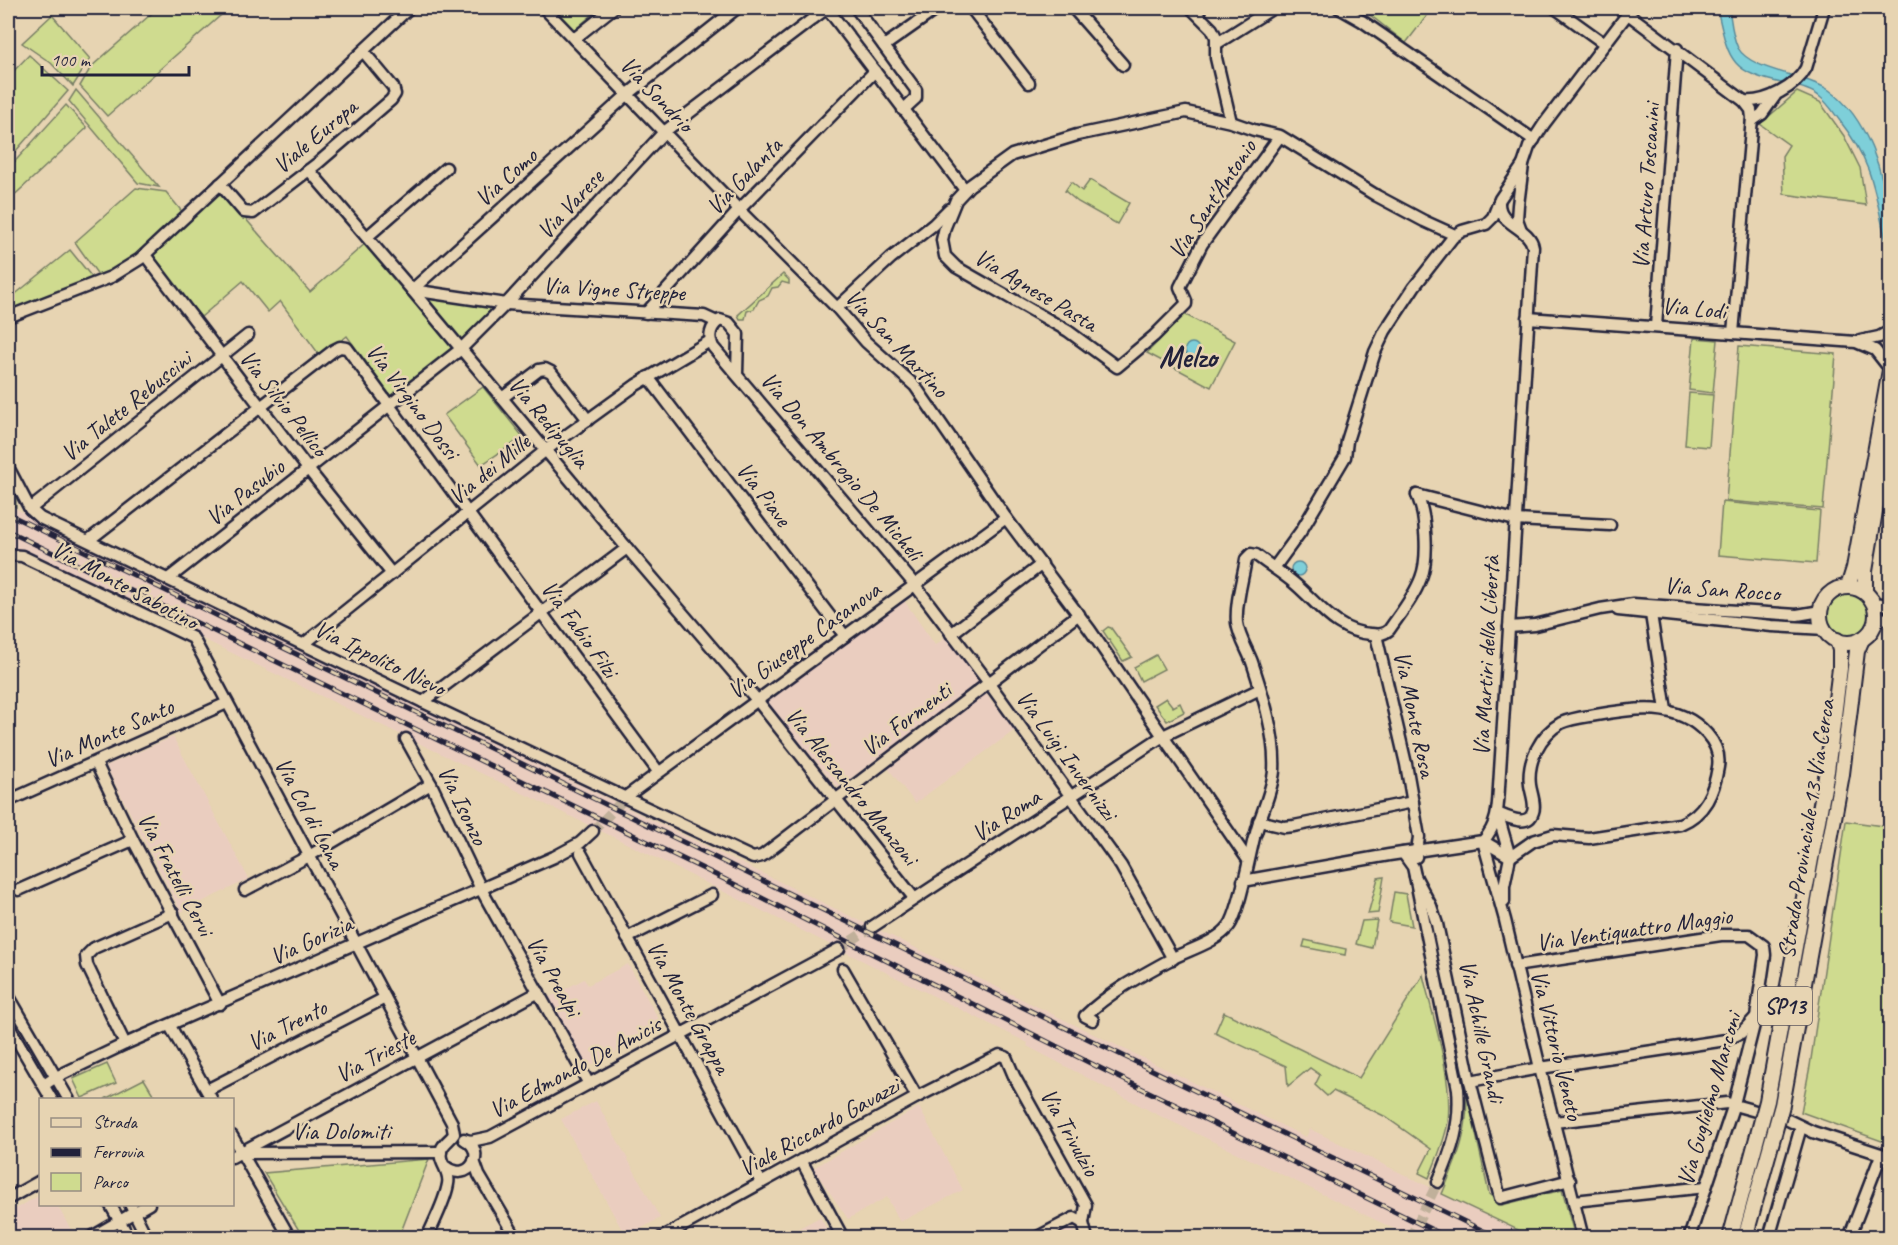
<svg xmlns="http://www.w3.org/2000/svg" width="1898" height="1245" font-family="Caveat,sans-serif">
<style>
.built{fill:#eacdbf}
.green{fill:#cfdb8f;stroke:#787e65;stroke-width:1.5}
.water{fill:#7ecfd9;stroke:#598a9a;stroke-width:1.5}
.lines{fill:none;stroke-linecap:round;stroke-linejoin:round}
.minor-tunnel{stroke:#c0b09a;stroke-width:10;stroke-dasharray:10 5;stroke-linecap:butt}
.minor-casing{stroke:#22223b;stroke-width:15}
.major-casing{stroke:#22223b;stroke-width:18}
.minor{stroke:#e7d4b2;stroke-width:10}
.major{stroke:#e7d4b2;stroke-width:14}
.rail-casing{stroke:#22223b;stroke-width:5}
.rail{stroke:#e7d4b2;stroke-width:3;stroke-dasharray:9;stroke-linecap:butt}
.major-bridge-casing{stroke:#22223b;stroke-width:18;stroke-linecap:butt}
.major-bridge{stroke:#e7d4b2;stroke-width:14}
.labels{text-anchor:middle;stroke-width:5;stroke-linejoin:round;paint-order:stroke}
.shield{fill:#e7d4b2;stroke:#5d575f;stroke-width:1.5}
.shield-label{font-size:22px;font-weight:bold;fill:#22223b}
.street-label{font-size:24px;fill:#22223b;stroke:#e7d4b2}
.district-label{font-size:30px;font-weight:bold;fill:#22223b;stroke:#e7d4b2}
</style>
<rect width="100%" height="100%" fill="#e7d4b2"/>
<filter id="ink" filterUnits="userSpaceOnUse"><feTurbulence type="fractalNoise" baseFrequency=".0167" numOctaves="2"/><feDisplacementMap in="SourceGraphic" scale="12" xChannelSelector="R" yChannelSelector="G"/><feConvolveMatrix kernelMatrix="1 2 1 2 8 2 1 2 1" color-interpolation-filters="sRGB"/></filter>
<g filter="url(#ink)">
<!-- built -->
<g class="built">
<polygon points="8,505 252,626 1306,1137 1310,1129 1533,1237 1411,1237 1156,1114 1027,1046 1028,1043 634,847 8,545"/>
<polygon points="901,596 935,645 948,636 979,681 838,788 765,700"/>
<polygon points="985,693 1015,730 915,803 888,768"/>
<polygon points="173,737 249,879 181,912 106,766"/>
<polygon points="628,964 663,1027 586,1068 548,998 584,979 588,985"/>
<polygon points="596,1101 660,1218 626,1237 561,1119"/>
<polygon points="919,1107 963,1190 900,1222 887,1197 848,1219 813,1168"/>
<polygon points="40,1195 40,1204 57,1205 75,1237 8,1237 8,1213"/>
<polygon points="820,1217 831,1237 782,1237"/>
<polygon points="1067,1221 1076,1237 1041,1238"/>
</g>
<!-- green -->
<g class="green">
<polygon points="158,8 229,8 107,116 80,86 91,67"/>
<polygon points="550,8 600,8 572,32"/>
<polygon points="1361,8 1433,8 1406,43"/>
<polygon points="52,15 90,59 73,86 51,63 22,43"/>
<polygon points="29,55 68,91 8,160 8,77"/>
<polygon points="76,90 159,187 138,183 69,101"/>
<polygon points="1797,92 1820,102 1844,136 1860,168 1866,205 1784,194 1782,156 1789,145 1760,124"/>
<polygon points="66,105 87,128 8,201 8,169"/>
<polygon points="1090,180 1129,203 1117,224 1078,202 1065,191 1071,182 1082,191"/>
<polygon points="136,188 166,192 184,214 144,253 101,279 75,242"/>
<polygon points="221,191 310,292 367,242 454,349 393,399 347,336 321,357 280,301 268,312 243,281 201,317 149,256"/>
<polygon points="70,250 95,281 8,313 8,300"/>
<polygon points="783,274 789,280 789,284 782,282 778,287 772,288 768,296 759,300 754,309 747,311 745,319 740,319 738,315"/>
<polygon points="424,295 487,306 494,313 461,340"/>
<polygon points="1184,314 1235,341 1211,387 1147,353"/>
<polygon points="1694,338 1718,340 1713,393 1689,390"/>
<polygon points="1739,346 1836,354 1823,509 1726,501"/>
<polygon points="483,387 523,437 481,465 444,415"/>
<polygon points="1689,393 1713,395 1709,447 1685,445"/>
<polygon points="8,476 16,493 16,507 8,503"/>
<polygon points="1722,502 1820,511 1816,563 1718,555"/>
<circle cx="1848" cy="614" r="24"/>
<polygon points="1108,627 1111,628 1132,657 1123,661 1103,631"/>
<polygon points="1156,655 1164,669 1141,681 1134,667"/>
<polygon points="1166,698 1173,707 1180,703 1184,712 1167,721 1155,705"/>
<polygon points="1846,821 1890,827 1890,1144 1801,1112 1810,1066"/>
<polygon points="1384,877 1378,913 1368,914 1378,878"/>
<polygon points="1394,892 1406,894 1412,926 1389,922"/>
<polygon points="1377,920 1372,948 1356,944 1362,921"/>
<polygon points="1305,940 1346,949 1345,955 1303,947"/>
<path d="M1423 975C1433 1018 1453 1078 1448 1121 1445 1141 1436 1160 1429 1178L1419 1173 1431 1149 1384 1116 1333 1091 1327 1096 1315 1085 1320 1075 1310 1068 1288 1086 1286 1066 1215 1033 1224 1012 1359 1078Z"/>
<polygon points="107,1064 116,1083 82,1098 73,1079"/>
<polygon points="144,1079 156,1099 105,1099"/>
<path d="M1466 1088 1489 1194 1502 1205 1562 1190 1575 1237H1533L1442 1194C1458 1157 1470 1130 1466 1088Z"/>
<polygon points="429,1159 399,1237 303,1237 264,1173"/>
</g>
<!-- water -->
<g class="water">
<path d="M1717 8H1729C1731 20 1732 36 1738 48 1751 71 1805 74 1829 90 1868 118 1884 174 1890 220 1892 232 1890 245 1890 257 1875 203 1878 169 1840 121 1834 113 1828 103 1820 97 1811 89 1797 86 1786 84 1729 72 1729 61 1717 8Z"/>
<circle cx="1192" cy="350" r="7"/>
<circle cx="1298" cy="569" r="7"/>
</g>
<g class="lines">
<!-- minor-tunnel -->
<g class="minor-tunnel">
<polyline points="593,831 627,796"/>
<polyline points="839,949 872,927"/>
<polyline points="1410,1238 1438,1182"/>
</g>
<defs>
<g id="minor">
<polyline points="544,8 739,210 837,308 866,342 915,386 1006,518 1090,630 1248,860"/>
<polyline points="827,8 965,190"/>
<polyline points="856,8 916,90 916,98 903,110"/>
<polyline points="971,8 1029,83"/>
<polyline points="1073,8 1123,65"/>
<polyline points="1191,8 1212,29 1216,37 1216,58 1231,122"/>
<polyline points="1339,8 1362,21 1534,140"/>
<polyline points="1555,8 1605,44"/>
<polyline points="1628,14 1744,101 1751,110 1752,118 1733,333"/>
<polyline points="574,39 613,8"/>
<polyline points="1216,44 1273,8"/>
<polyline points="884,46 938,8"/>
<path d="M1744 101C1766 103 1796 87 1806 68L1824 8"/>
<polyline points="1752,121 1762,114 1775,96"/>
<polyline points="1280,136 1202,244 1180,287 1186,301 1186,304 1154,336 1117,367 1068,331 956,267 945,256 942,240 945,227 956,200 969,186 1012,155 1077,135 1186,112 1231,122 1254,130 1280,136 1377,196 1424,221 1455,235"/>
<polyline points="309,170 412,290 627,548 757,700 914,898"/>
<polyline points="220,184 244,212 253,213 318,163 391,100 395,94 393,87 363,51"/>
<polyline points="1521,230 1517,219 1518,205 1523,165 1529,147 1544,124 1632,8"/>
<polyline points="367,237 446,168"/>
<polyline points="145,255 308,469 392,574"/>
<polyline points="412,290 627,95 737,8"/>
<polyline points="412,290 506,304 704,316 717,322"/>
<polyline points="837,308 891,258 933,225 949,209"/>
<polyline points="646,313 739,210 875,71"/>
<polyline points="8,317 111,277 140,259 409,8"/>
<polyline points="1528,318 1856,342 1875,350 1890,369"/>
<polyline points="1656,326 1677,49"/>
<polyline points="1860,341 1879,337 1890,331"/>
<path d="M737 374 738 334 729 323 720 320C710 327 708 337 713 347L915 585 989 683 1121 866 1173 959"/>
<polyline points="648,377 845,636"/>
<polyline points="502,398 539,370 545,369 551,372 588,420"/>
<polyline points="8,467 30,509 40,518 423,702 753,858 762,856 1079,614"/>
<polyline points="1417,495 1515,520 1610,525"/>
<polyline points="30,509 248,335"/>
<polyline points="89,540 334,350 340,347 347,348 657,770"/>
<path d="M8 555 22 556 193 638 452 1123 454 1134C451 1139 445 1142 442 1148 436 1161 451 1170 448 1184 445 1202 434 1221 427 1238"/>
<polyline points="1274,568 1301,531 1345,457 1347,441 1375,352 1385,331 1414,287 1453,237 1462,231 1486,224 1493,217 1500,199 1523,165"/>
<polyline points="168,579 461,349 506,304 664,132 827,8"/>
<polyline points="1874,603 1890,605"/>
<polyline points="1650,608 1666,710"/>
<polyline points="1618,610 1772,626 1825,629"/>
<polyline points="1876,618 1890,619"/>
<polyline points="1509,627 1535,625 1600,609 1633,604 1797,615 1821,611"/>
<polyline points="951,634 1042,564"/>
<polyline points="1376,635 1406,764 1419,837 1416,857"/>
<polyline points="304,644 546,450 636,385 710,341"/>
<polyline points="423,702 627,548"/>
<polyline points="406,739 431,784 481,889 589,1084"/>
<polyline points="96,763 133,840 220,1004"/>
<polyline points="627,796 1006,518"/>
<polyline points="8,801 227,703"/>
<path d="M1497 813C1507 817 1528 828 1533 812 1536 804 1531 793 1530 785 1527 761 1540 735 1561 723 1572 718 1584 717 1596 715 1634 708 1678 701 1707 734 1715 743 1720 755 1718 767 1714 792 1705 814 1680 824L1589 838 1553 835 1533 841 1510 857"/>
<polyline points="1498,815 1510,857 1504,886 1504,902"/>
<polyline points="1259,821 1284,827 1294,826 1413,802"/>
<path d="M1256 833C1261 813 1272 792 1274 771 1276 736 1263 695 1252 662 1247 649 1239 637 1237 623 1235 603 1243 579 1246 559L1251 554 1256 555C1269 565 1282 573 1294 583 1319 604 1336 632 1371 634 1378 635 1383 635 1389 630 1400 614 1414 597 1421 578 1429 558 1426 515 1417 495"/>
<polyline points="1483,841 1505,920 1540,1068 1583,1238"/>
<polyline points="1483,841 1510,857"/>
<polyline points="581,853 761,1182"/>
<path d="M1403 853 1413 867 1415 876 1458 1089C1461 1124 1452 1151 1438 1182"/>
<polyline points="1415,876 1431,906 1437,924 1470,1081 1500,1198 1570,1180"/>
<path d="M1243 881 1389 855 1483 841C1498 825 1498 807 1499 787L1533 247C1530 227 1498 225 1499 202"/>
<polyline points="19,890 133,840"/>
<polyline points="245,890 309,856 431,784"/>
<polyline points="872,927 1163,736 1260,689"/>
<polyline points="627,938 712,895"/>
<polyline points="1515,966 1721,935 1749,935 1764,946 1765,955 1756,1017 1734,1104 1689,1238"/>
<polyline points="843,969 917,1097"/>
<polyline points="8,995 69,1100"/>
<path d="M1093 1020 1085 1016C1111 991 1142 975 1173 958 1191 949 1217 942 1229 926 1239 913 1249 858 1254 838"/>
<polyline points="8,1025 52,1100"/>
<polyline points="170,1026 212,1100"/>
<polyline points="125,1044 87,965 86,956 94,948 173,913"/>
<polyline points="1470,1081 1540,1068 1726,1040 1741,1033 1755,1018"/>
<polyline points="44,1085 56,1077 125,1044 554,857 580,843 593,831"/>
<polyline points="207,1090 385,998"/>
<polyline points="1554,1122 1727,1103 1788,1120 1813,1132 1890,1157"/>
<polyline points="232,1136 290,1238"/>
<polyline points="466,1140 471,1141 490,1137 839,949"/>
<polyline points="245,1153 441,1152"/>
<polyline points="232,1157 539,992"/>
<polyline points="801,1160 843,1238"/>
<polyline points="474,1161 479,1175 516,1238"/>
<path d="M446 1167C468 1184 489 1152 464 1139"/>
<polyline points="8,1199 40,1181"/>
<polyline points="1574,1201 1706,1187"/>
<polyline points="110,1204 129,1238"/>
<polyline points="130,1204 147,1238"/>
<polyline points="90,1238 149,1204"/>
<polyline points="661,1238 917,1097 1000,1055 1006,1057 1014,1076 1086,1205 1083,1223 1087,1238"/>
<polyline points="1036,1238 1074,1218 1083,1223"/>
<polyline points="1769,1238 1801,1127"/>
<polyline points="1849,1238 1881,1155"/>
</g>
<g id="major">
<polyline points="1848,587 1854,568 1890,370"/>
<circle cx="1848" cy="615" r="28"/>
<polyline points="1865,592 1865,571 1890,422"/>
<polyline points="1827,771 1840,668 1840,650 1837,640"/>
<polyline points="1842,774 1857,651 1862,639"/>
</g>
</defs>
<!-- minor casing -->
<use href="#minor" class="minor-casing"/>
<!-- major casing -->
<use href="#major" class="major-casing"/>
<!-- minor -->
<use href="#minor" class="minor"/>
<!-- major -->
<use href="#major" class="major"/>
<defs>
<g id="rail">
<polyline points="8,514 1498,1238"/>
<polyline points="8,531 724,879 1106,1071 1449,1238"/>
</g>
</defs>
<!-- rail casing -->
<use href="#rail" class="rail-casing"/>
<!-- rail -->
<use href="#rail" class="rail"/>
<defs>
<g id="major-bridge">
<polyline points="1730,1238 1767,1101 1827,771"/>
<polyline points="1745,1238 1782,1105 1842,774"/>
</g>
</defs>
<!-- major-bridge casing -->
<use href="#major-bridge" class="major-bridge-casing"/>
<!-- major-bridge -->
<use href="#major-bridge" class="major-bridge"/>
</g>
</g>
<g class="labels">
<!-- shield labels -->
<rect class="shield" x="1758" y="987" width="54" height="38" rx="4.5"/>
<g class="shield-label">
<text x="1785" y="1014">SP13</text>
</g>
<!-- street labels -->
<g class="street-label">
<text transform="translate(657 94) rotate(46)" y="8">Via Sondrio</text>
<text transform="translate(315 136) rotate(-40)" y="8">Viale Europa</text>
<text transform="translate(744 176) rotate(-46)" y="8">Via Galanta</text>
<text transform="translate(506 177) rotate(-42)" y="8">Via Como</text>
<text transform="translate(1646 186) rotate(-86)" y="8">Via Arturo Toscanini</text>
<text transform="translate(1212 199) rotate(-56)" y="8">Via Sant'Antonio</text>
<text transform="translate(570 204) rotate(-47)" y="8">Via Varese</text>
<text transform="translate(614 289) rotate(3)" y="8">Via Vigne Streppe</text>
<text transform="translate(1036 290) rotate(31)" y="8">Via Agnese Pasta</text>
<text transform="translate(1694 308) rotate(5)" y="8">Via Lodi</text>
<text transform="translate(897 343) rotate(47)" y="8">Via San Martino</text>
<text transform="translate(413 401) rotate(53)" y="8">Via Virgino Dossi</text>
<text transform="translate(284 403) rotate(52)" y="8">Via Silvio Pellico</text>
<text transform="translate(126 406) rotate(-39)" y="8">Via Talete Rebuscini</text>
<text transform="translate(549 422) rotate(50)" y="8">Via Redipuglia</text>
<text transform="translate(842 466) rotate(50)" y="8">Via Don Ambrogio De Micheli</text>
<text transform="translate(489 469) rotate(-39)" y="8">Via dei Mille</text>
<text transform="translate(245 492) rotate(-38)" y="8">Via Pasubio</text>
<text transform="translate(764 494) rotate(53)" y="8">Via Piave</text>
<text transform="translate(125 585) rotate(28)" y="8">Via Monte Sabotino</text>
<text transform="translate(1722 589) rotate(4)" y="8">Via San Rocco</text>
<text transform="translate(580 629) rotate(54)" y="8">Via Fabio Filzi</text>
<text transform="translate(804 640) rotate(-36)" y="8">Via Giuseppe Casanova</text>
<text transform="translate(1486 656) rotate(-87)" y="8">Via Martiri della Libertà</text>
<text transform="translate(380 658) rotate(26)" y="8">Via Ippolito Nievo</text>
<text transform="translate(1415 714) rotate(78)" y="8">Via Monte Rosa</text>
<text transform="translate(906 719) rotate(-37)" y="8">Via Formenti</text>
<text transform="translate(109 733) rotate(-24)" y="8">Via Monte Santo</text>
<text transform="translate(1067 755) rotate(54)" y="8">Via Luigi Invernizzi</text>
<text transform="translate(852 786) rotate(51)" y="8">Via Alessandro Manzoni</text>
<text transform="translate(463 805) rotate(64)" y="8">Via Isonzo</text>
<text transform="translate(310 813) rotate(62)" y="8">Via Col di Lana</text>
<text transform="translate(1006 815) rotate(-33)" y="8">Via Roma</text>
<text transform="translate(1806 829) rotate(-81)" y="8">Strada Provinciale 13 Via Cerca</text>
<text transform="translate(176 874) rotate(62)" y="8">Via Fratelli Cervi</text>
<text transform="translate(1634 929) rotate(-8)" y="8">Via Ventiquattro Maggio</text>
<text transform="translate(311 940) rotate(-24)" y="8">Via Gorizia</text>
<text transform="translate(554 976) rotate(61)" y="8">Via Prealpi</text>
<text transform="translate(689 1007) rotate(61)" y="8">Via Monte Grappa</text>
<text transform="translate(287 1025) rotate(-27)" y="8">Via Trento</text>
<text transform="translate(1482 1031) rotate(78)" y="8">Via Achille Grandi</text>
<text transform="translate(1557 1045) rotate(76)" y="8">Via Vittorio Veneto</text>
<text transform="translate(375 1056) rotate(-28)" y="8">Via Trieste</text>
<text transform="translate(575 1067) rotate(-28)" y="8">Via Edmondo De Amicis</text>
<text transform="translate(1709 1099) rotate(-74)" y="8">Via Guglielmo Marconi</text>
<text transform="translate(819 1127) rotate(-29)" y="8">Viale Riccardo Gavazzi</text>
<text x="341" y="1139">Via Dolomiti</text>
<text transform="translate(1070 1132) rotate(61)" y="8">Via Trivulzio</text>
</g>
<!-- district labels -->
<g class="district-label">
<text x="1188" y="367">Melzo</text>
</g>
</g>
<!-- margin -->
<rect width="1898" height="1245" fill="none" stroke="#e7d4b2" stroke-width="30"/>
<rect x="15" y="15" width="1868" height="1215" fill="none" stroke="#22223b" stroke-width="2" filter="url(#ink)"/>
<!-- legend -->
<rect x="39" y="1098" width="195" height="108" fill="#e7d4b2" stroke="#988d82" stroke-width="1.5"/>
<rect x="51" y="1118" width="30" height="9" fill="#e7d4b2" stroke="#988d82" stroke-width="1.5"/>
<text x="93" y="1128" font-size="18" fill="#22223b">Strada</text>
<rect x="51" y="1148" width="30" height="9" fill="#22223b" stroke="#988d82" stroke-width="1.5"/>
<text x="93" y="1158" font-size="18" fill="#22223b">Ferrovia</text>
<rect x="51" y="1173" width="30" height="18" fill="#cfdb8f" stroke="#988d82" stroke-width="1.5"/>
<text x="93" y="1188" font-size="18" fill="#22223b">Parco</text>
<!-- scale -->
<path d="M42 66v9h147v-9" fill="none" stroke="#22223b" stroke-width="3"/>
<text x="51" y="66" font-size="18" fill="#22223b" stroke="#e7d4b2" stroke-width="4.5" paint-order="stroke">100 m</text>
</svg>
